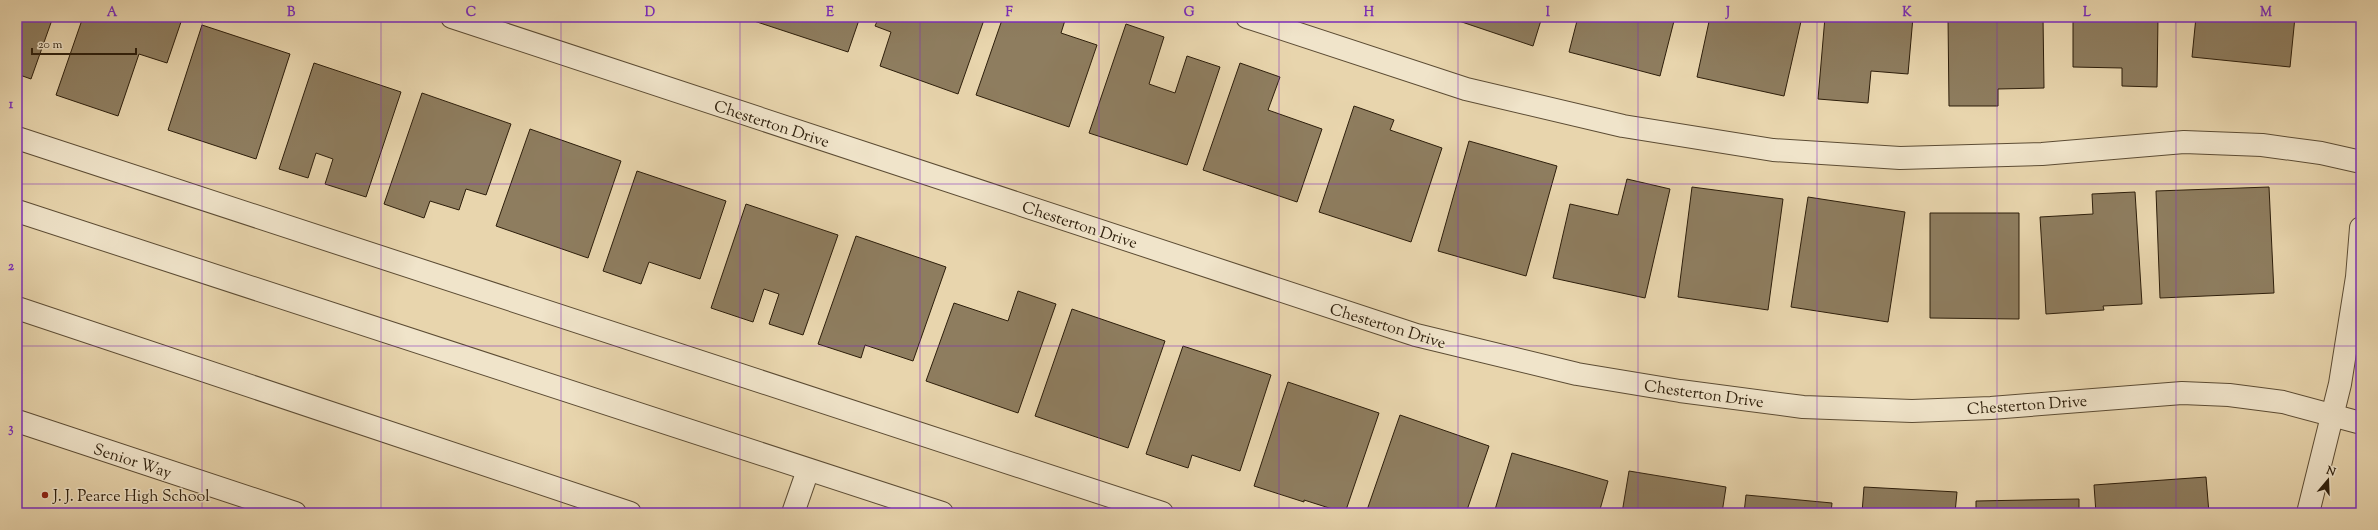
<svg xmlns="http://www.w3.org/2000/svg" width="2378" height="530" font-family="'Sorts Mill Goudy',serif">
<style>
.building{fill:#8e7d5f;stroke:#2d1e0b}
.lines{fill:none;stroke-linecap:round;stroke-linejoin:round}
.minor-casing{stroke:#5c4c34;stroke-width:24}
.minor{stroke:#f0e4ca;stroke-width:22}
.grid{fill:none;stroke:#7b2cbf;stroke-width:1;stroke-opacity:0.55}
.poi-dot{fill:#8f2418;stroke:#f0e4ca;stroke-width:1.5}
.labels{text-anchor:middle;stroke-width:3;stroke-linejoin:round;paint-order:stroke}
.street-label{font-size:16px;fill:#2d1e0b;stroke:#f0e4ca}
.poi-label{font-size:16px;fill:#2d1e0b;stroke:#f0e4ca;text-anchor:start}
.neatline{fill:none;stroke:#7b2cbf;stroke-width:1.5}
.grid-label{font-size:13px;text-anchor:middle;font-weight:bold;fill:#7b2cbf}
</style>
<rect width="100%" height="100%" fill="#e8d5ad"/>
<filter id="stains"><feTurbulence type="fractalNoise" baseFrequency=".005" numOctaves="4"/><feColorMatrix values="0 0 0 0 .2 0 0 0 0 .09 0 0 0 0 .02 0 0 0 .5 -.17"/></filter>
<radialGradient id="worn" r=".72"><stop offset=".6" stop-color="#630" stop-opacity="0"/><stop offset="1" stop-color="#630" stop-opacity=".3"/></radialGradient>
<!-- building -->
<g class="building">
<polygon points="17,17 53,17 31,79 17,74"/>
<polygon points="83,17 182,19 167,63 139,54 118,116 56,95"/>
<polygon points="755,17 860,17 848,52 754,21"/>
<polygon points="879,17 985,17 958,94 880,66 891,32 875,26"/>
<polygon points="1003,17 1066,17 1061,33 1097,45 1069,127 976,95"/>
<polygon points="1447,17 1542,17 1533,46"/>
<polygon points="1578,17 1675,17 1660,76 1569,52"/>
<polygon points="1710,17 1802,17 1784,96 1697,77"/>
<polygon points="1825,17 1913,17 1908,74 1871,71 1868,103 1818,99"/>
<polygon points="1948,17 2043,17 2044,88 1998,89 1998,106 1949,106"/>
<polygon points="2073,17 2158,17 2157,87 2122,86 2122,68 2073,67"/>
<polygon points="2196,17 2295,17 2290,67 2192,57"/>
<polygon points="1126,24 1164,37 1149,84 1175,93 1187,56 1220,67 1187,165 1089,133"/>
<polygon points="202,25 290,54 256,159 168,130"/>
<polygon points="314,63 401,92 366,197 325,184 333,159 316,153 308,178 279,169"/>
<polygon points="1240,63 1280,77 1268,110 1322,129 1297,202 1203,170"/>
<polygon points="422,93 511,124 486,195 466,189 459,210 430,201 424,218 384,204"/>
<polygon points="1354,106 1394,120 1390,130 1442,148 1411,242 1319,212"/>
<polygon points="530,129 621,161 588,258 496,226"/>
<polygon points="1469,141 1557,166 1526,276 1438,251"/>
<polygon points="637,171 726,201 700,279 649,262 641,284 603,271"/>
<polygon points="1627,179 1670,189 1645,298 1553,278 1570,204 1618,215"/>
<polygon points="1692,187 1783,199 1768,310 1678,297"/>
<polygon points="2269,187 2274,293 2160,298 2156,191"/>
<polygon points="2135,192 2142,304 2103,306 2104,310 2046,314 2040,217 2093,214 2092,194"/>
<polygon points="1808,197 1905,212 1888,322 1791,307"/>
<polygon points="746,204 838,235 803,335 769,324 779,294 764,289 753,322 711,308"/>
<polygon points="1930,213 2019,213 2019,319 1930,318"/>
<polygon points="856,236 946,267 913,361 865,345 861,358 818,344"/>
<polygon points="1018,291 1056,304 1018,413 926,381 954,303 1008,321"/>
<polygon points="1072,309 1165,341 1128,448 1035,416"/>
<polygon points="1183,346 1271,375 1240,471 1192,455 1188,468 1146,454"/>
<polygon points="1288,382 1379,413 1345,513 1304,500 1304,502 1254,486"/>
<polygon points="1400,415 1489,446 1466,513 1366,513"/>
<polygon points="1512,453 1608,481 1599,513 1494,513"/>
<polygon points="1629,471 1726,487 1722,513 1622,513"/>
<polygon points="2206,477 2209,513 2096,513 2094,485"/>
<polygon points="1864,487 1957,492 1955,513 1862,513"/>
<polygon points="1746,495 1832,503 1831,513 1744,513"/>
<polygon points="2079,499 2079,513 1976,513 1976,501"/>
</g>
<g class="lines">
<defs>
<g id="minor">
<polyline points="452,17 1416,335 1577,374 1680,391 1803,407 1912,411 1991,408 2182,393 2229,395 2283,402 2361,423"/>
<polyline points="1247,17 1466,89 1623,126 1773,150 1900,158 2042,154 2184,142 2262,145 2321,153 2361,162"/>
<polyline points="17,138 1162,513"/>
<polyline points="17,211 942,513"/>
<polyline points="17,308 630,513"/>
<polyline points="17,421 295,513"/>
<polyline points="793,513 808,470"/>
<polyline points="2308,513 2340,384 2357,277 2361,228"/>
</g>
</defs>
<!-- minor casing -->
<use href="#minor" class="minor-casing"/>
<!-- minor -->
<use href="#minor" class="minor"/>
</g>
<!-- grid -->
<path class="grid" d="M202 17V513M381 17V513M561 17V513M740 17V513M920 17V513M1099 17V513M1279 17V513M1458 17V513M1638 17V513M1817 17V513M1997 17V513M2176 17V513M17 184H2361M17 346H2361"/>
<!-- markers -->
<circle class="poi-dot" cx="45" cy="495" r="4"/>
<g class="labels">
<!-- street labels -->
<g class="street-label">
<text transform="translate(772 123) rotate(18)" y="6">Chesterton Drive</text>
<text transform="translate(1080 224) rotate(18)" y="6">Chesterton Drive</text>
<text transform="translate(1388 325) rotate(17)" y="6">Chesterton Drive</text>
<text transform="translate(1704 393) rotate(8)" y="6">Chesterton Drive</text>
<text transform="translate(2027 404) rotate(-4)" y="6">Chesterton Drive</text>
<text transform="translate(133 460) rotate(18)" y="6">Senior Way</text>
</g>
<!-- poi labels -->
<g class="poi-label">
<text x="53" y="501">J. J. Pearce High School</text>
</g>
</g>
<!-- margin -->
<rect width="2378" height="530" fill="none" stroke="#e8d5ad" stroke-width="44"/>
<!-- north arrow -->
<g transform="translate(2328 480) rotate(19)" stroke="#f0e4ca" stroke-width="3" paint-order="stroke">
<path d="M0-3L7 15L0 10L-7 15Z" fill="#2d1e0b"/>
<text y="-6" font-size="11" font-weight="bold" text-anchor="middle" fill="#2d1e0b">N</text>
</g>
<!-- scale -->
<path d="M32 48v6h104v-6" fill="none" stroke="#2d1e0b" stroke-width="2"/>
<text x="38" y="48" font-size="12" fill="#2d1e0b" stroke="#f0e4ca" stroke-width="3" paint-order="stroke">20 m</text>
<rect x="22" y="22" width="2334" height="486" class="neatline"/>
<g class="grid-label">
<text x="112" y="16">A</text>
<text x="291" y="16">B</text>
<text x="471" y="16">C</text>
<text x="650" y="16">D</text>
<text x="830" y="16">E</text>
<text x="1009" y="16">F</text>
<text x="1189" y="16">G</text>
<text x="1369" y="16">H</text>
<text x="1548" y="16">I</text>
<text x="1728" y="16">J</text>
<text x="1907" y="16">K</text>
<text x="2087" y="16">L</text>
<text x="2266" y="16">M</text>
<text x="11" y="108">1</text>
<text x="11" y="270">2</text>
<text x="11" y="432">3</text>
</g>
<rect width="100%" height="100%" filter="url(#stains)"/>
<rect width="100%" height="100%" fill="url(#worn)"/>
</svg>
